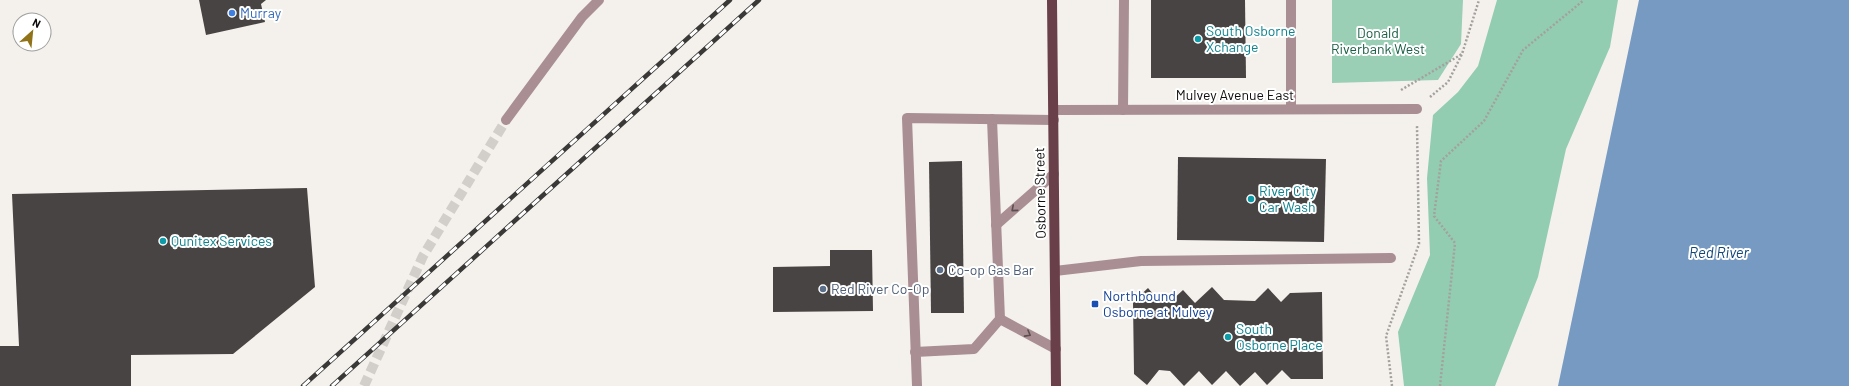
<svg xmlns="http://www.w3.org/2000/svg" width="1849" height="386" font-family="Barlow,sans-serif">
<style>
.green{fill:#9acfb5}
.forest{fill:#93cdb1}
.water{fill:#769ac2}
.building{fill:#484443}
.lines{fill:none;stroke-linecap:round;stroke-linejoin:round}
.minor-tunnel{stroke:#d2cfcb;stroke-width:10;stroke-dasharray:10 5;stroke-linecap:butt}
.path{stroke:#a3a19e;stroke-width:2.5;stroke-dasharray:2 2;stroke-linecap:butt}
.minor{stroke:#a98e94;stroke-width:10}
.major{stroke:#693f49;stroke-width:10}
.rail-casing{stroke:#3a3937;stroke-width:4.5}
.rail{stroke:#fff;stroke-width:3;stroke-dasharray:9;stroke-linecap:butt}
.oneway{stroke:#5c4e50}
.shop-dot{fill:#3f7fe0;stroke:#fff;stroke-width:1.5}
.culture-dot{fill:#0f9aa8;stroke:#fff;stroke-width:1.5}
.service-dot{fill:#5c6f8a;stroke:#fff;stroke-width:1.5}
.transit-dot{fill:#1a4fb4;stroke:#fff;stroke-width:1.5}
.labels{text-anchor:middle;stroke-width:4;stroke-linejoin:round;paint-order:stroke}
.shop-label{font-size:14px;fill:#366cbe;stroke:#fff;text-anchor:start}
.culture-label{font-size:14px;fill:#0d838f;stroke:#fff;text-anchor:start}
.park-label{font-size:14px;fill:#195e44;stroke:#fff}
.street-label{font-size:14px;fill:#0f0e0d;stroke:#fff}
.service-label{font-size:14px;fill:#4e5e75;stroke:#fff;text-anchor:start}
.transit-label{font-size:14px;fill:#164399;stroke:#fff;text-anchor:start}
.water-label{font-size:15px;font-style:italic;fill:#104678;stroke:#fff}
</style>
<rect width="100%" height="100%" fill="#f4f1ed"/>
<!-- green -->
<polygon class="green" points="1332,0 1463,0 1461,44 1438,80 1332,83"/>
<!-- forest -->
<polygon class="forest" points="1497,0 1618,0 1610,47 1566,149 1538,277 1495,386 1404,386 1398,332 1430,255 1427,178 1433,115 1458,92 1478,66"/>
<!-- water -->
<polygon class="water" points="1639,0 1849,0 1849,386 1558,386"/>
<!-- building -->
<g class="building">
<polygon points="199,0 266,0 261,4 265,22 206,35"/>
<polygon points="1151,0 1245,0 1246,78 1151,78"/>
<polygon points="1178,157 1326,159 1324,242 1177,240"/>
<polygon points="962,161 964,313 931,313 929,162"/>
<polygon points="307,188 315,287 233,354 131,355 131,386 0,386 0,346 19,346 12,194"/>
<polygon points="830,250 872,250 873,311 773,312 773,267 830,266"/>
<polygon points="1212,287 1224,300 1255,301 1268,288 1281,302 1290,293 1322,292 1323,379 1291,379 1282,370 1267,385 1255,372 1240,386 1226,371 1212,385 1199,371 1184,386 1170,371 1159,370 1147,385 1134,374 1133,302 1148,288 1159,301 1171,301 1183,290 1195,303"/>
</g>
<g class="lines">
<!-- minor-tunnel -->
<polyline class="minor-tunnel" points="364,386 423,256 506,120"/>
<!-- path -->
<g class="path">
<polyline points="1401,90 1462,54"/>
<polyline points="1430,97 1448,82 1462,54 1479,0"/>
<polyline points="1392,386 1386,336 1419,244 1417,126"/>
<polyline points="1440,386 1455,243 1434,216 1441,161 1484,121 1523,50 1584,0"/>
</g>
<!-- minor -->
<g class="minor">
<polyline points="1291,0 1291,109"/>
<polyline points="1054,110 1417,109"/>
<polyline points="1123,110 1124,0"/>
<polyline points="506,120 582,17 599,0"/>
<polyline points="996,225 1054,174"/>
<polyline points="1055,271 1141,261 1391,258"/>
<polyline points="1000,319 1056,349"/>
<polyline points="915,352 974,349 1000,319 992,119"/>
<polyline points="917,386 907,118 1054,120"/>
</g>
<!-- major -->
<polyline class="major" points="1052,0 1056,386"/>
<defs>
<g id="rail">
<polyline points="303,386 730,0"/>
<polyline points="332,386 759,0"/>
</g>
</defs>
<!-- rail casing -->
<use href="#rail" class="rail-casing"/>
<!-- rail -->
<use href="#rail" class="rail"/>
</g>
<!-- one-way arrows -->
<defs><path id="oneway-chevron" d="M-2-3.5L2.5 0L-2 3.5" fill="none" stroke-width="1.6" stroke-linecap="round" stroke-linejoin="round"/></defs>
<g class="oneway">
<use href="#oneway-chevron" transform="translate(1014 209) rotate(139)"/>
<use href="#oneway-chevron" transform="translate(1028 334) rotate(29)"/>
</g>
<!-- markers -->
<circle class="shop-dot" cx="232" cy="13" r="4"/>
<g class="culture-dot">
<circle cx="1198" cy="39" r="4"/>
<circle cx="1251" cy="199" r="4"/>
<circle cx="163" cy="241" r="4"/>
<circle cx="1228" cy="337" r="4"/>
</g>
<g class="service-dot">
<circle cx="940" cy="270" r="4"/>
<circle cx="823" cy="289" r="4"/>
</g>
<rect class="transit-dot" x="1091" y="300" width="8" height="8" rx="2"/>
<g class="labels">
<!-- shop labels -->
<g class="shop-label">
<text x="240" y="18">Murray</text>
</g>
<!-- culture labels -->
<g class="culture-label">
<text x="1206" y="36">South Osborne<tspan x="1206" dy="16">Xchange</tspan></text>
<text x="1259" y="196">River City<tspan x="1259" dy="16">Car Wash</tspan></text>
<text x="171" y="246">Qunitex Services</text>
<text x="1236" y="334">South<tspan x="1236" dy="16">Osborne Place</tspan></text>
</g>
<!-- park labels -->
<g class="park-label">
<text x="1378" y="38">Donald<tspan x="1378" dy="16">Riverbank West</tspan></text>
</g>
<!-- street labels -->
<g class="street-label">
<text x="1235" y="100">Mulvey Avenue East</text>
<text transform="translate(1040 193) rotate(-91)" y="5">Osborne Street</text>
</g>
<!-- service labels -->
<g class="service-label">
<text x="948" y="275">Co-op Gas Bar</text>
<text x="831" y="294">Red River Co-Op</text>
</g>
<!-- transit labels -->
<g class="transit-label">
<text x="1103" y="301">Northbound<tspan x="1103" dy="16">Osborne at Mulvey</tspan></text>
</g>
<!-- water labels -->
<g class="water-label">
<text x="1719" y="258">Red River</text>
</g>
</g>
<!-- north arrow -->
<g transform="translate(32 32) rotate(27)"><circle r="19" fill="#ffffff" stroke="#9f9f9e"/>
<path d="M0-3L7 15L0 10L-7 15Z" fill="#907318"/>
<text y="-6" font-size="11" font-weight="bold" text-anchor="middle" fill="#0f0e0d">N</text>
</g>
</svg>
